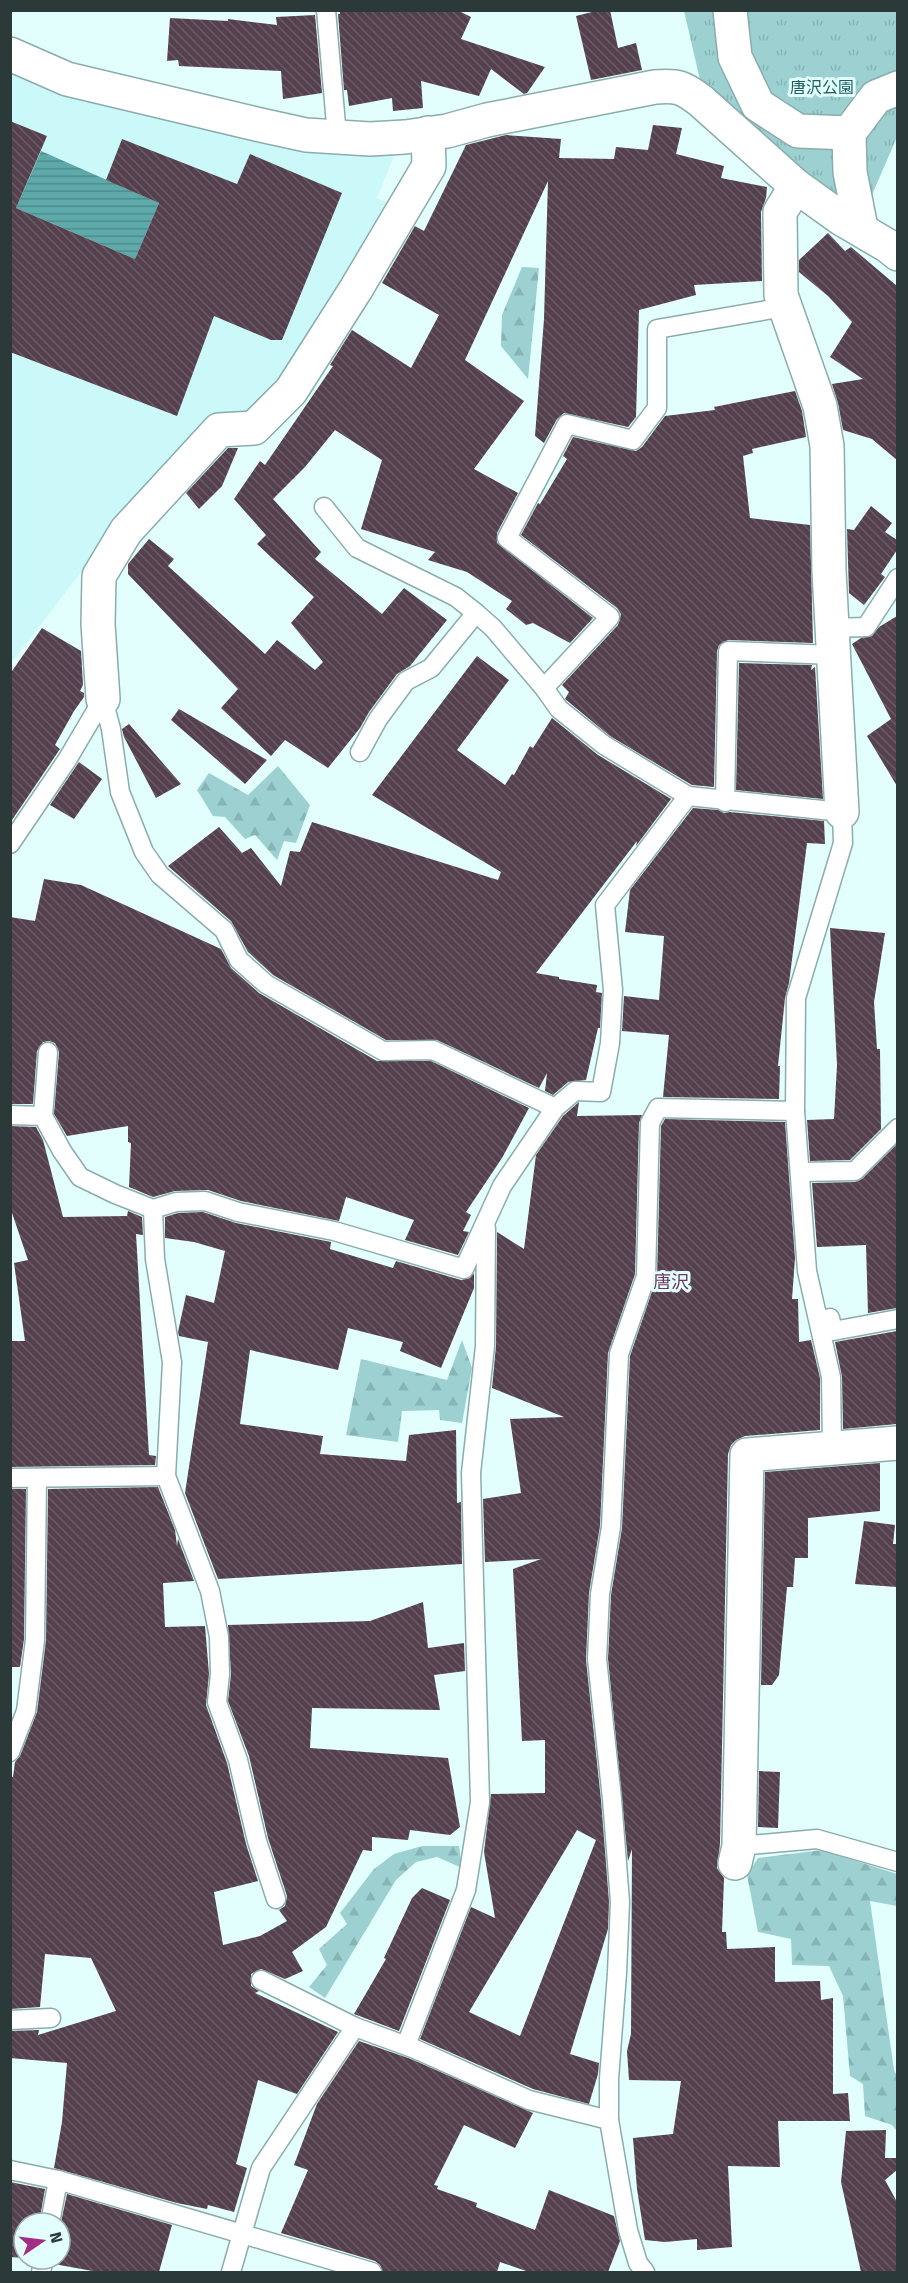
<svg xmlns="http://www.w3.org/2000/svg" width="908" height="2283" font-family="'Fira Sans','Noto Sans JP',sans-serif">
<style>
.built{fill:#cbf8f8}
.forest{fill:url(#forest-firs)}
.park{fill:url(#park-tufts)}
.water{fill:url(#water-rules)}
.building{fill:url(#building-back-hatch);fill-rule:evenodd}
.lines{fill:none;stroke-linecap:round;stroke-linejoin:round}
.lane-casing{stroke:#8bacac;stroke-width:21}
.street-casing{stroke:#8bacac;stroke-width:36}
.lane{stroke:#fff;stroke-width:18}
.street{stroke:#fff;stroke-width:33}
.labels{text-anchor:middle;stroke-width:6;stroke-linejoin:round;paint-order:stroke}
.park-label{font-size:16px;fill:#1e5e5e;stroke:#e2fefd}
.neighbourhood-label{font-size:18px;fill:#70355e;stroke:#e2fefd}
</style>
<defs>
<pattern id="forest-firs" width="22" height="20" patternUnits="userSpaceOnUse" patternTransform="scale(1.5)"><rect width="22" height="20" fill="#9dd1d1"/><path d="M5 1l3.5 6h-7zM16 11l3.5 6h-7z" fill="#87b4b4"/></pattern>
<pattern id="park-tufts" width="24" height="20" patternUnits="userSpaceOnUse" patternTransform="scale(1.5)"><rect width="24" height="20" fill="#9dd1d1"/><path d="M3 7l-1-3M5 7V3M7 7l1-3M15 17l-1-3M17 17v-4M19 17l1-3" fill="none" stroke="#87b4b4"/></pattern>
<pattern id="water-rules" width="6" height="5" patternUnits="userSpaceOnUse" patternTransform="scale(1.5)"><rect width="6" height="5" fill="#5eaaaa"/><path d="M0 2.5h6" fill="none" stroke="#4e8b8b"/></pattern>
<pattern id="building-back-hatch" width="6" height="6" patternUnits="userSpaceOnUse" patternTransform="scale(1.5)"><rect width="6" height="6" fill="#55404e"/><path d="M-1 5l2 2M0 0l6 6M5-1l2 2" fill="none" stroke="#6a5a66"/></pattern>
</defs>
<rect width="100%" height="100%" fill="#e2fefd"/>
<!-- built -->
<polygon class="built" points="11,72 63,96 200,126 396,151 377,198 399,207 258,414 156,475 11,663"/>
<!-- forest -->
<g class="forest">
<polygon points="522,267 539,268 528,379 501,346 502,315"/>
<polygon points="278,766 310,805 296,843 284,841 277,860 255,835 245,839 225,817 213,816 197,790 209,773 248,795"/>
<polygon points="462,1340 472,1368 462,1423 440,1420 439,1410 402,1411 398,1442 346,1435 361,1359 447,1380"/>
<polygon points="422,1846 459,1846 462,1868 437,1857 416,1862 396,1880 325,1998 309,1987 327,1965 319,1949 347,1924 340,1913 374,1869 394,1854"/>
<polygon points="822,1850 897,1874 897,1906 870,1901 894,2070 897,2076 897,2131 892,2125 865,2116 863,2084 850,2076 843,1996 829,1966 792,1965 791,1939 758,1932 747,1875 758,1858"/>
</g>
<!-- park -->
<polygon class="park" points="684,11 897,11 897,137 871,197 837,199 701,84"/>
<!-- water -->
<polygon class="water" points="41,151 159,203 135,259 16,208"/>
<!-- building -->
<g class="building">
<polygon points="340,10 457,10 471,17 461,39 545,67 527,93 524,94 491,69 479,96 421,81 423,108 393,111 392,98 349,106 347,90 344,90 338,14 340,14"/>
<polygon points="600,10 610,10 618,48 636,43 642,70 591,80 576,16"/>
<polygon points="315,15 322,93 283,99 281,71 179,66 178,60 167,61 170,18 228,21 228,19 277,25 276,17"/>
<polygon points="10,121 47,136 16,208 135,259 159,203 106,180 122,139 237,184 250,154 342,193 282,340 271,340 214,316 177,416 10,352"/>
<polygon points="653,125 682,128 676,154 724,166 721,178 767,187 766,198 761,212 762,281 694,285 696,295 639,310 636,417 628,427 564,413 557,419 544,443 535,436 544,319 548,181 465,360 524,401 474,469 518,493 497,533 497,543 593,618 570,643 533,623 526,625 506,609 512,601 467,572 428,560 435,552 361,529 382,460 335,430 305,467 273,499 321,552 315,559 382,614 404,588 447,620 410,666 397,674 369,712 360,728 328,768 285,740 271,756 221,708 238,689 128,574 128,564 149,539 174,559 168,566 265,654 277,640 315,670 323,662 291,623 314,597 257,544 266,535 234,499 260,461 265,465 333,366 330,365 352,330 411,368 439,315 382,283 415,226 424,231 466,145 506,135 561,139 559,158 614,159 616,147 648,150"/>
<polygon points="828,233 845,251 851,247 897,286 897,460 872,439 843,430 838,403 832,384 863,379 830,357 852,322 828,296 799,272 799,260"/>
<polygon points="795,391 802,411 806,437 752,449 753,453 743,456 750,518 810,525 813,643 728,640 719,645 717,651 714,787 692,785 610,736 565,699 569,692 562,685 618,625 621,614 617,608 521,535 538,503 540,504 567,459 563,456 573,437 636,451 642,447 665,416 715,410 714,407"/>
<polygon points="228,448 238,448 222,486 199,509 186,493"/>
<polygon points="871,506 892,523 885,532 897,540 897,550 881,574 885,577 864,605 849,593 847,529 854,530"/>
<polygon points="897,616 897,786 867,736 891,719 852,644 861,638 872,636 879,627"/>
<polygon points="42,628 81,651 83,685 80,691 84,693 84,697 74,711 55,745 60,749 10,823 10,674"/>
<polygon points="477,656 509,680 457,750 505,785 512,774 514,775 530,746 533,748 552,718 598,755 671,799 636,846 637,841 536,973 559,977 559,979 597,985 596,992 602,993 600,1028 598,1028 586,1080 568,1082 553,1095 545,1091 547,1073 539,1088 437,1040 386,1040 273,975 248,952 231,921 168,866 219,827 242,853 251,848 281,886 290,851 300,852 312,822 498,880 501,872 372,795"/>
<polygon points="739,663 812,665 811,670 815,667 823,799 736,790"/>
<polygon points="179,709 267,760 245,784 171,720"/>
<polygon points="129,724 181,784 156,798 124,737 122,729"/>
<polygon points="79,762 102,779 74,819 50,805"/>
<polygon points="693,808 718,810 724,813 730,812 824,821 825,844 807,843 789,983 785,998 778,1066 780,1066 779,1099 663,1097 669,1035 622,1031 624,996 659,1000 664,936 625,932 630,890"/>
<polygon points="44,879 81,885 221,949 231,968 259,993 377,1061 431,1061 529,1108 502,1158 466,1212 471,1215 463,1231 469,1232 458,1255 405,1240 414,1220 346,1197 339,1221 241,1201 208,1190 175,1191 153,1197 129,1187 131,1143 128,1142 128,1126 67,1136 54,1114 59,1052 55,1043 49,1041 43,1042 37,1051 33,1104 10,1104 10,917 35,921"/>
<polygon points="830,928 885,933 874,1002 877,1049 880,1049 881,1129 850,1160 810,1161 807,1120 834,1119 837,1065"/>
<path d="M579 1102 577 1116 642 1115 639 1123 635 1274 608 1353 600 1526 589 1593 586 1660 601 1800 609 1902 608 1929 570 2054 599 2063 598 2074 589 2104 533 2089 420 2039 471 1907 495 1918 484 1852 491 1794 545 1793V1740L522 1741 513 1569 541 1559 485 1562 483 1499 521 1493 510 1419 564 1417 492 1388 496 1346 497 1232 524 1249 536 1155 563 1116ZM577 1830 596 1840 520 2036 469 2012Z"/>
<polygon points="665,1119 785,1122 795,1258 792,1299 798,1299 799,1342 811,1340 820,1378 820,1430 745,1436 736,1440 731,1445 728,1454 720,1844 717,1868 724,1878 722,1932 726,1932 727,1949 775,1947 775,1982 820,1981 821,2000 833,1998 833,2094 848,2093 850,2121 778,2121 780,2167 728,2166 732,2247 697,2250 697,2239 665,2242 645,2240 637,2189 633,2138 673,2134 681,2081 629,2080 627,2051 631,2034 632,1849 628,1861 608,1659 611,1595 622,1528 630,1356 657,1277 661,1126"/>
<polygon points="10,1126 36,1127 43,1140 63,1217 127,1216 128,1211 142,1217 143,1235 136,1234 149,1455 156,1456 155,1465 10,1467 10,1341 25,1341 14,1263 28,1260 10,1207"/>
<polygon points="897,1144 897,1308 868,1313 866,1245 817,1247 812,1183 855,1182 862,1179"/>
<polygon points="203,1212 236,1223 331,1242 330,1249 393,1268 396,1261 461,1280 470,1278 474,1273 474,1288 441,1368 400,1351 403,1342 348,1328 338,1370 250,1350 240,1424 323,1436 320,1454 406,1461 409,1435 456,1430 457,1503 461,1502 462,1564 218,1579 185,1493 208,1342 179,1336 178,1332 186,1295 214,1303 225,1251 194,1242 165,1238 165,1217 178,1213"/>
<polygon points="897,1331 897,1424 843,1429 842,1377 835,1342"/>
<polygon points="880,1463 880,1511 808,1518 808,1558 795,1558 793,1587 787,1587 779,1675 772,1685 761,1685 765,1472"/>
<polygon points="158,1487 175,1530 177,1546 178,1539 194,1581 163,1583 165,1627 205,1626 209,1674 206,1705 227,1763 246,1844 258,1881 214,1892 223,1945 260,1936 287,1921 279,1910 285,1906 287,1896 268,1838 249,1756 228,1701 231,1674 228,1625 370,1621 423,1602 428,1648 464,1643 465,1671 434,1675 440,1710 312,1708 310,1748 448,1758 460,1827 450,1835 410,1830 408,1840 372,1837 372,1851 363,1850 326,1927 292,1952 303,1971 285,1979 261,1969 251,1974 251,1986 259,1991 255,1993 338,2032 297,2094 258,2080 236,2164 247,2168 234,2212 208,2205 207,2209 177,2203 54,2168 62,2122 67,2063 10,2058 10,2031 39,2030 38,2035 116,2011 91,1958 45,1954 40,2007 10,2009 10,1776 13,1777 15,1762 20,1756 37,1712 46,1640 48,1489"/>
<polygon points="10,1489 26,1489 24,1639 20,1667 10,1667"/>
<polygon points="864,1521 895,1525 893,1544 897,1544 897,1587 855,1584"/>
<polygon points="759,1771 780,1772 778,1828 758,1827"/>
<polygon points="422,1888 450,1900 399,2031 354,2014 386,1959 384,1958 412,1898"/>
<polygon points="359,2041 411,2059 533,2113 515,2148 464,2125 434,2185 438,2186 437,2189 477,2203 476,2207 535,2230 549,2190 614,2216 620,2241 608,2272 529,2272 500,2262 497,2272 383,2272 380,2265 375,2261 281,2233 308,2170 294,2165 317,2104"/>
<polygon points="886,2130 885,2158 897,2158 897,2170 885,2180 897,2202 897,2272 861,2272 841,2182 846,2131"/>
<polygon points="10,2182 45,2189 39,2223 24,2223 24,2258 10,2257"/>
<polygon points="67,2194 172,2225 159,2272 98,2272 54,2264 55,2259 60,2259 60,2227"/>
</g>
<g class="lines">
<defs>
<g id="lane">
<polyline points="326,10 337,136"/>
<polyline points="324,507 357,548 456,597 476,613 493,628 544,688 559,709 604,745 688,796 842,812 843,843 796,998 795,1111 807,1271 831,1377 832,1448"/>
<polyline points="832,628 866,627 898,578"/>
<polyline points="544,688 610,617 507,538 567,424 633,440 657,408 657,329 785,307"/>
<polyline points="103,699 111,729 120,792 144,852 160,875 224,930 239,960 266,984 383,1051 433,1050 555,1108"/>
<polyline points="360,752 378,719 406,681 431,668 476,613"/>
<polyline points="725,802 728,651 834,655"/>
<polyline points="10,844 67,760 103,699"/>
<polyline points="10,1115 43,1116 62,1151 80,1177 115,1194 153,1209 176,1202 205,1201 238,1212 334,1231 464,1269 502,1186 555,1108 575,1091 601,1092 610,1043 613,990 605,905 688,796"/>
<polyline points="43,1116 48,1052"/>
<polyline points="800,1172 855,1171 898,1128"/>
<polyline points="153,1209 155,1259 172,1362 166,1476 210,1591 219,1637 220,1674 217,1702 238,1760 257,1841 276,1899"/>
<polyline points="820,1320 830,1318 833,1331 898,1319"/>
<polyline points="10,1478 166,1476"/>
<polyline points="10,1752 26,1711 35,1640 37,1478"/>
<polyline points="739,1846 817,1839 898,1862"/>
<polyline points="261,1980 355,2027 415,2049 529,2100 609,2120"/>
<polyline points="10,2020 51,2018"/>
<polyline points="406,2045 466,1890 480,1802 471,1473 485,1346 486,1228"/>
<polyline points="10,2170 58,2180 372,2272"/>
<polyline points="50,2223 58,2180"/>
<polyline points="41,2272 44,2259"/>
<polyline points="231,2272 261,2168 355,2027"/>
<polyline points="645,2272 638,2263 628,2230 609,2120 609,2079 617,1973 620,1902 612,1799 597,1659 600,1594 611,1527 619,1354 646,1276 650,1123 658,1108 795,1111"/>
</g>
<g id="street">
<polyline points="730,10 735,57 758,105 798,131 849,133"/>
<path d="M10 54 67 79 256 124 306 135 370 139 405 137 447 131 487 120 655 87C677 85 683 87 701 101L796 186 842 219 888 246 898 254"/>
<polyline points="796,186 780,212 781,295 820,406 827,446 829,571 842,812"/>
<polyline points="861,228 850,172 849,133 876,97 898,88"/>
<polyline points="103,699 98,624 99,576 126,531 219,430 254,428 291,391 356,289 429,166 428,133"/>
<polyline points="735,1863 739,1846 747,1455 898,1443"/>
</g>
</defs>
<!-- lane casing -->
<use href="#lane" class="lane-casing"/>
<!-- street casing -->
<use href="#street" class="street-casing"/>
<!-- lane -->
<use href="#lane" class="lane"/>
<!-- street -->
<use href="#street" class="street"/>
</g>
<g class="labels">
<!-- park labels -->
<g class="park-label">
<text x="822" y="93">唐沢公園</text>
</g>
<!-- neighbourhood labels -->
<g class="neighbourhood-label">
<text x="671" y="1288">唐沢</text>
</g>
</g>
<!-- border -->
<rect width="908" height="2283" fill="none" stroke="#2b3939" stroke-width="24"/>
<!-- north arrow -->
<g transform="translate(42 2241) rotate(76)"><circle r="28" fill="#e2fefd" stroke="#99afaf" stroke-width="1.5"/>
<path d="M0-4.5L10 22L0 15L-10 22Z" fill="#a32d85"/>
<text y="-9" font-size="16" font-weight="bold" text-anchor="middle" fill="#2b3939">N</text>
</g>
</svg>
